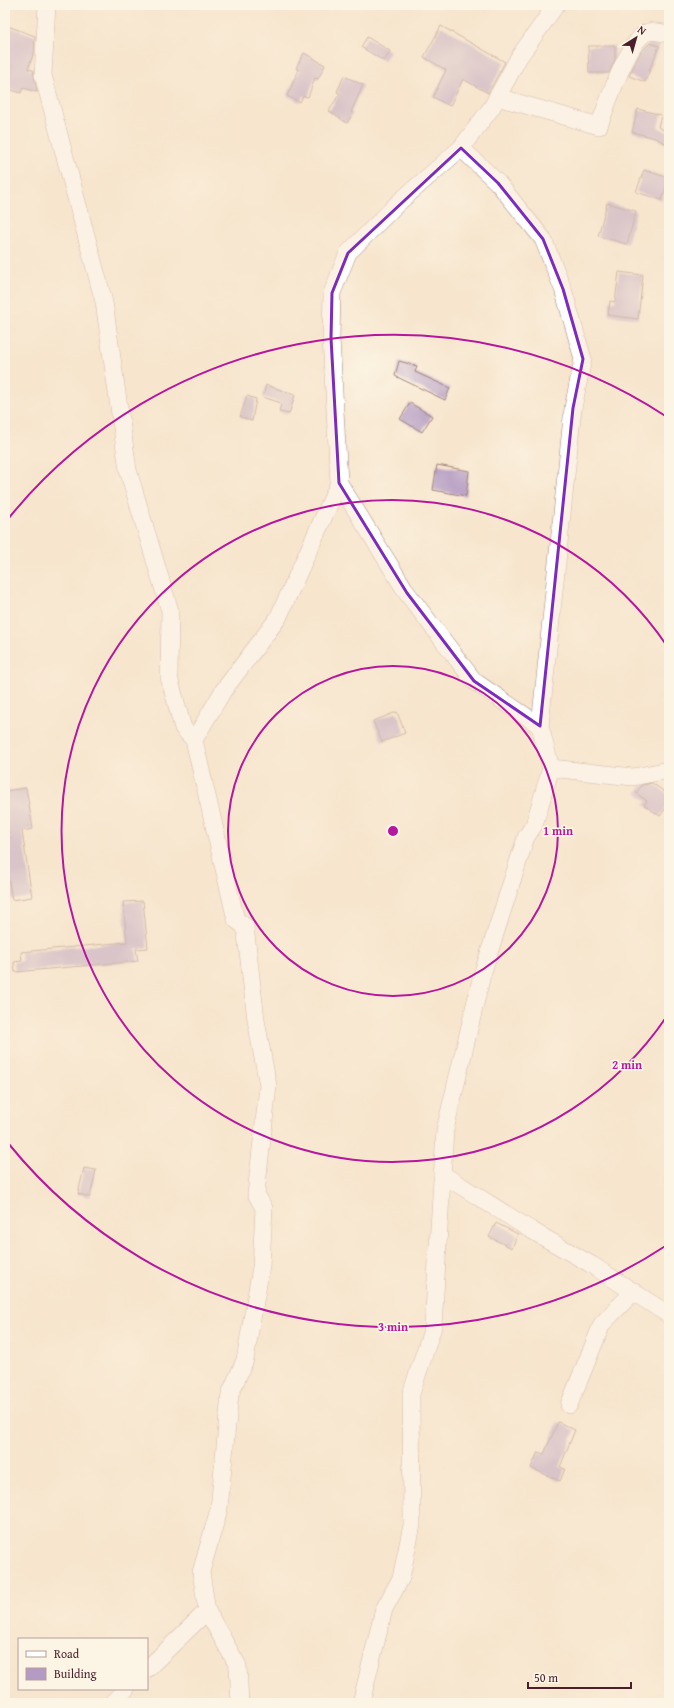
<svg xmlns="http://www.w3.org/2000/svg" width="674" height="1708" font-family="'Gentium Book Plus',serif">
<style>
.building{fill:#b49bc3}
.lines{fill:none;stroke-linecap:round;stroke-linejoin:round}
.minor-casing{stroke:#a0827c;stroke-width:18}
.minor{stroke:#fff;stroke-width:17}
.marked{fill:none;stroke:#7b2cbf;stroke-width:3;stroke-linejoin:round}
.ring{fill:none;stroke:#b5179e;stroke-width:2}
.centre{fill:#b5179e;stroke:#fcf5e5;stroke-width:2}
.ring-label{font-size:12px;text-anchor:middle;font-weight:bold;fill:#b5179e;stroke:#fcf5e5;stroke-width:3.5;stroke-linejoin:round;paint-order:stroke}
</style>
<rect width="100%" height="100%" fill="#fcf5e5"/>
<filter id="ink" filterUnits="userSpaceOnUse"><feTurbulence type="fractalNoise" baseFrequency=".025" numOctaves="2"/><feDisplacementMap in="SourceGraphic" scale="8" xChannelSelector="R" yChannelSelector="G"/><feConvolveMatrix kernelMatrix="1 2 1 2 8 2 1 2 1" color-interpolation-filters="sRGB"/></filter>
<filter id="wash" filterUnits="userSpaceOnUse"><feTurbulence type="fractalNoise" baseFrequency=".012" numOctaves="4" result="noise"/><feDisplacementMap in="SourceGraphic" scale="16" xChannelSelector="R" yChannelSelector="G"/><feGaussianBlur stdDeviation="0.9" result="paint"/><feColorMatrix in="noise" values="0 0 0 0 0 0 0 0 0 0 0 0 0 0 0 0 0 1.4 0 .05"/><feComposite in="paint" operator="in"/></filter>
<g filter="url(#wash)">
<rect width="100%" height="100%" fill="#f7e5cd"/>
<g id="blocks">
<!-- building -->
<g class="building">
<polygon points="5,25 35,36 34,52 28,69 33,70 37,92 23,88 21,93 5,88"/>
<polygon points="441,26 505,62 488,93 463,79 450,106 433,97 446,70 424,57"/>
<polygon points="367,37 390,51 384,61 361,47"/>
<polygon points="650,43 659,46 645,82 629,76 641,52"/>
<polygon points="588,46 615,46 615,60 609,73 589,73"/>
<polygon points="304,53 325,65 318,79 315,78 308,97 303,96 300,102 287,96 299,69 296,68"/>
<polygon points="344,76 363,85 351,112 353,113 347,123 329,111 340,93 337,92"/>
<polygon points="638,109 661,115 658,127 669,133 669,145 655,138 632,132"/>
<polygon points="644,170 669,178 662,200 636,192"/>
<polygon points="607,203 636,211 627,244 598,236"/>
<polygon points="619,272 643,275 638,319 608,315 610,301 615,302"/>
<polygon points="399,361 417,366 415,372 450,388 445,400 395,376"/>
<polygon points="266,385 295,395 289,414 279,412 281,403 263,397"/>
<polygon points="247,396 256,399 252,421 240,417"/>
<polygon points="410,403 432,416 422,432 400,419"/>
<polygon points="437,465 469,471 466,496 433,490"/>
<polygon points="397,712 405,733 382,742 373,721"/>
<polygon points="652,783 669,795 669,804 660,816 644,805 647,801 636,793 642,785"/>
<polygon points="26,788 33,829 22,831 32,897 12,900 5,858 5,839 10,838 5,811 5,791"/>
<polygon points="143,901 148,948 136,949 138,961 15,972 14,962 22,961 21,952 127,942 123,902"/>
<polygon points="84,1168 96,1170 90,1197 78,1194"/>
<polygon points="496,1223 518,1234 512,1248 489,1237"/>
<polygon points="558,1422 575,1430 560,1467 565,1469 560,1481 531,1468 538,1452 544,1454"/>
</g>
</g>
</g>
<g filter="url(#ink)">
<use href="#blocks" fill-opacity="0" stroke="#a0827c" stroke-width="1"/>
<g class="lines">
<defs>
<g id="minor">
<polyline points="47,5 43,75 104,302 128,470 170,611 169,677 183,728 194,740 236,920 245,926 256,1020 268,1086 256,1194 264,1208 261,1267 245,1360 230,1394 219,1509 201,1572 207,1611 238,1666 240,1703"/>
<path d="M497 97 599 126C607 105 628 39 648 32 653 30 663 33 669 34"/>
<polyline points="339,483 407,593 474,681 540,726"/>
<polyline points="194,740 223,691 278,618 339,483 331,338 332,293 348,253 398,203 461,148 492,107 519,57 556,5"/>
<polyline points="551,768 633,777 669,770"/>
<polyline points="442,1174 531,1230 592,1265 669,1315"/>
<polyline points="569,1405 602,1324 634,1291"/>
<polyline points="147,1669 207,1611"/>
<polyline points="112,1703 126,1689"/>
<polyline points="361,1703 384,1609 401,1578 412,1525 411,1394 433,1327 445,1130 482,975 526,837 534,825 551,768 540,726 573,408 583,359 563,289 543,239 498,183 461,148"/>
</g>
</defs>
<!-- minor casing -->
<use href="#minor" class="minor-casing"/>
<!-- minor -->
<use href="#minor" class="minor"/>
</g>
</g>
<!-- marked area -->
<path d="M0 0H674V1708H0ZM461 148 498 183 543 239 563 289 583 359 573 408 540 726 474 681 407 593 339 483 331 338 332 293 348 253Z" fill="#f7e5cd" fill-opacity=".55" fill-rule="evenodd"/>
<path class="marked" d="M461 148 498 183 543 239 563 289 583 359 573 408 540 726 474 681 407 593 339 483 331 338 332 293 348 253Z"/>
<!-- distance rings -->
<g class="ring">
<circle cx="393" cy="831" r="165"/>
<path d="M667 1016A331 331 0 1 1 667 646"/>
<path d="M667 1245A496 496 0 0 1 8 1143M8 519A496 496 0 0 1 667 417"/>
</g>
<circle cx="393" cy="831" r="6" class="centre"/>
<g class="ring-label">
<text x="558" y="835">1 min</text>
<text x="627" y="1069">2 min</text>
<text x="393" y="1331">3 min</text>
</g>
<!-- margin -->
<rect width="674" height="1708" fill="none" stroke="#fcf5e5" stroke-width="20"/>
<!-- legend -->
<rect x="18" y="1638" width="130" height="52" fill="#fcf5e5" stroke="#b59f9b"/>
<rect x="26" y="1651" width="20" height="6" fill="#ffffff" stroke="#b59f9b"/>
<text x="54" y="1658" font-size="12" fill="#4a1f2b">Road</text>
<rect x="26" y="1668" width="20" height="12" fill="#b49bc3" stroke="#b59f9b"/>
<text x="54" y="1678" font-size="12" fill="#4a1f2b">Building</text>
<!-- north arrow -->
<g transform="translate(636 38) rotate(37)" stroke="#fcf5e5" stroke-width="3" paint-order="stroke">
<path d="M0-3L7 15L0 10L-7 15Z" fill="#4a1f2b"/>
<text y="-6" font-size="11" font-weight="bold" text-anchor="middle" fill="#4a1f2b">N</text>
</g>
<!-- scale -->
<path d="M528 1682v6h103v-6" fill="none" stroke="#4a1f2b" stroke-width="2"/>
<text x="534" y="1682" font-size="12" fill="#4a1f2b" stroke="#fcf5e5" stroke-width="3" paint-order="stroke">50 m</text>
</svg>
